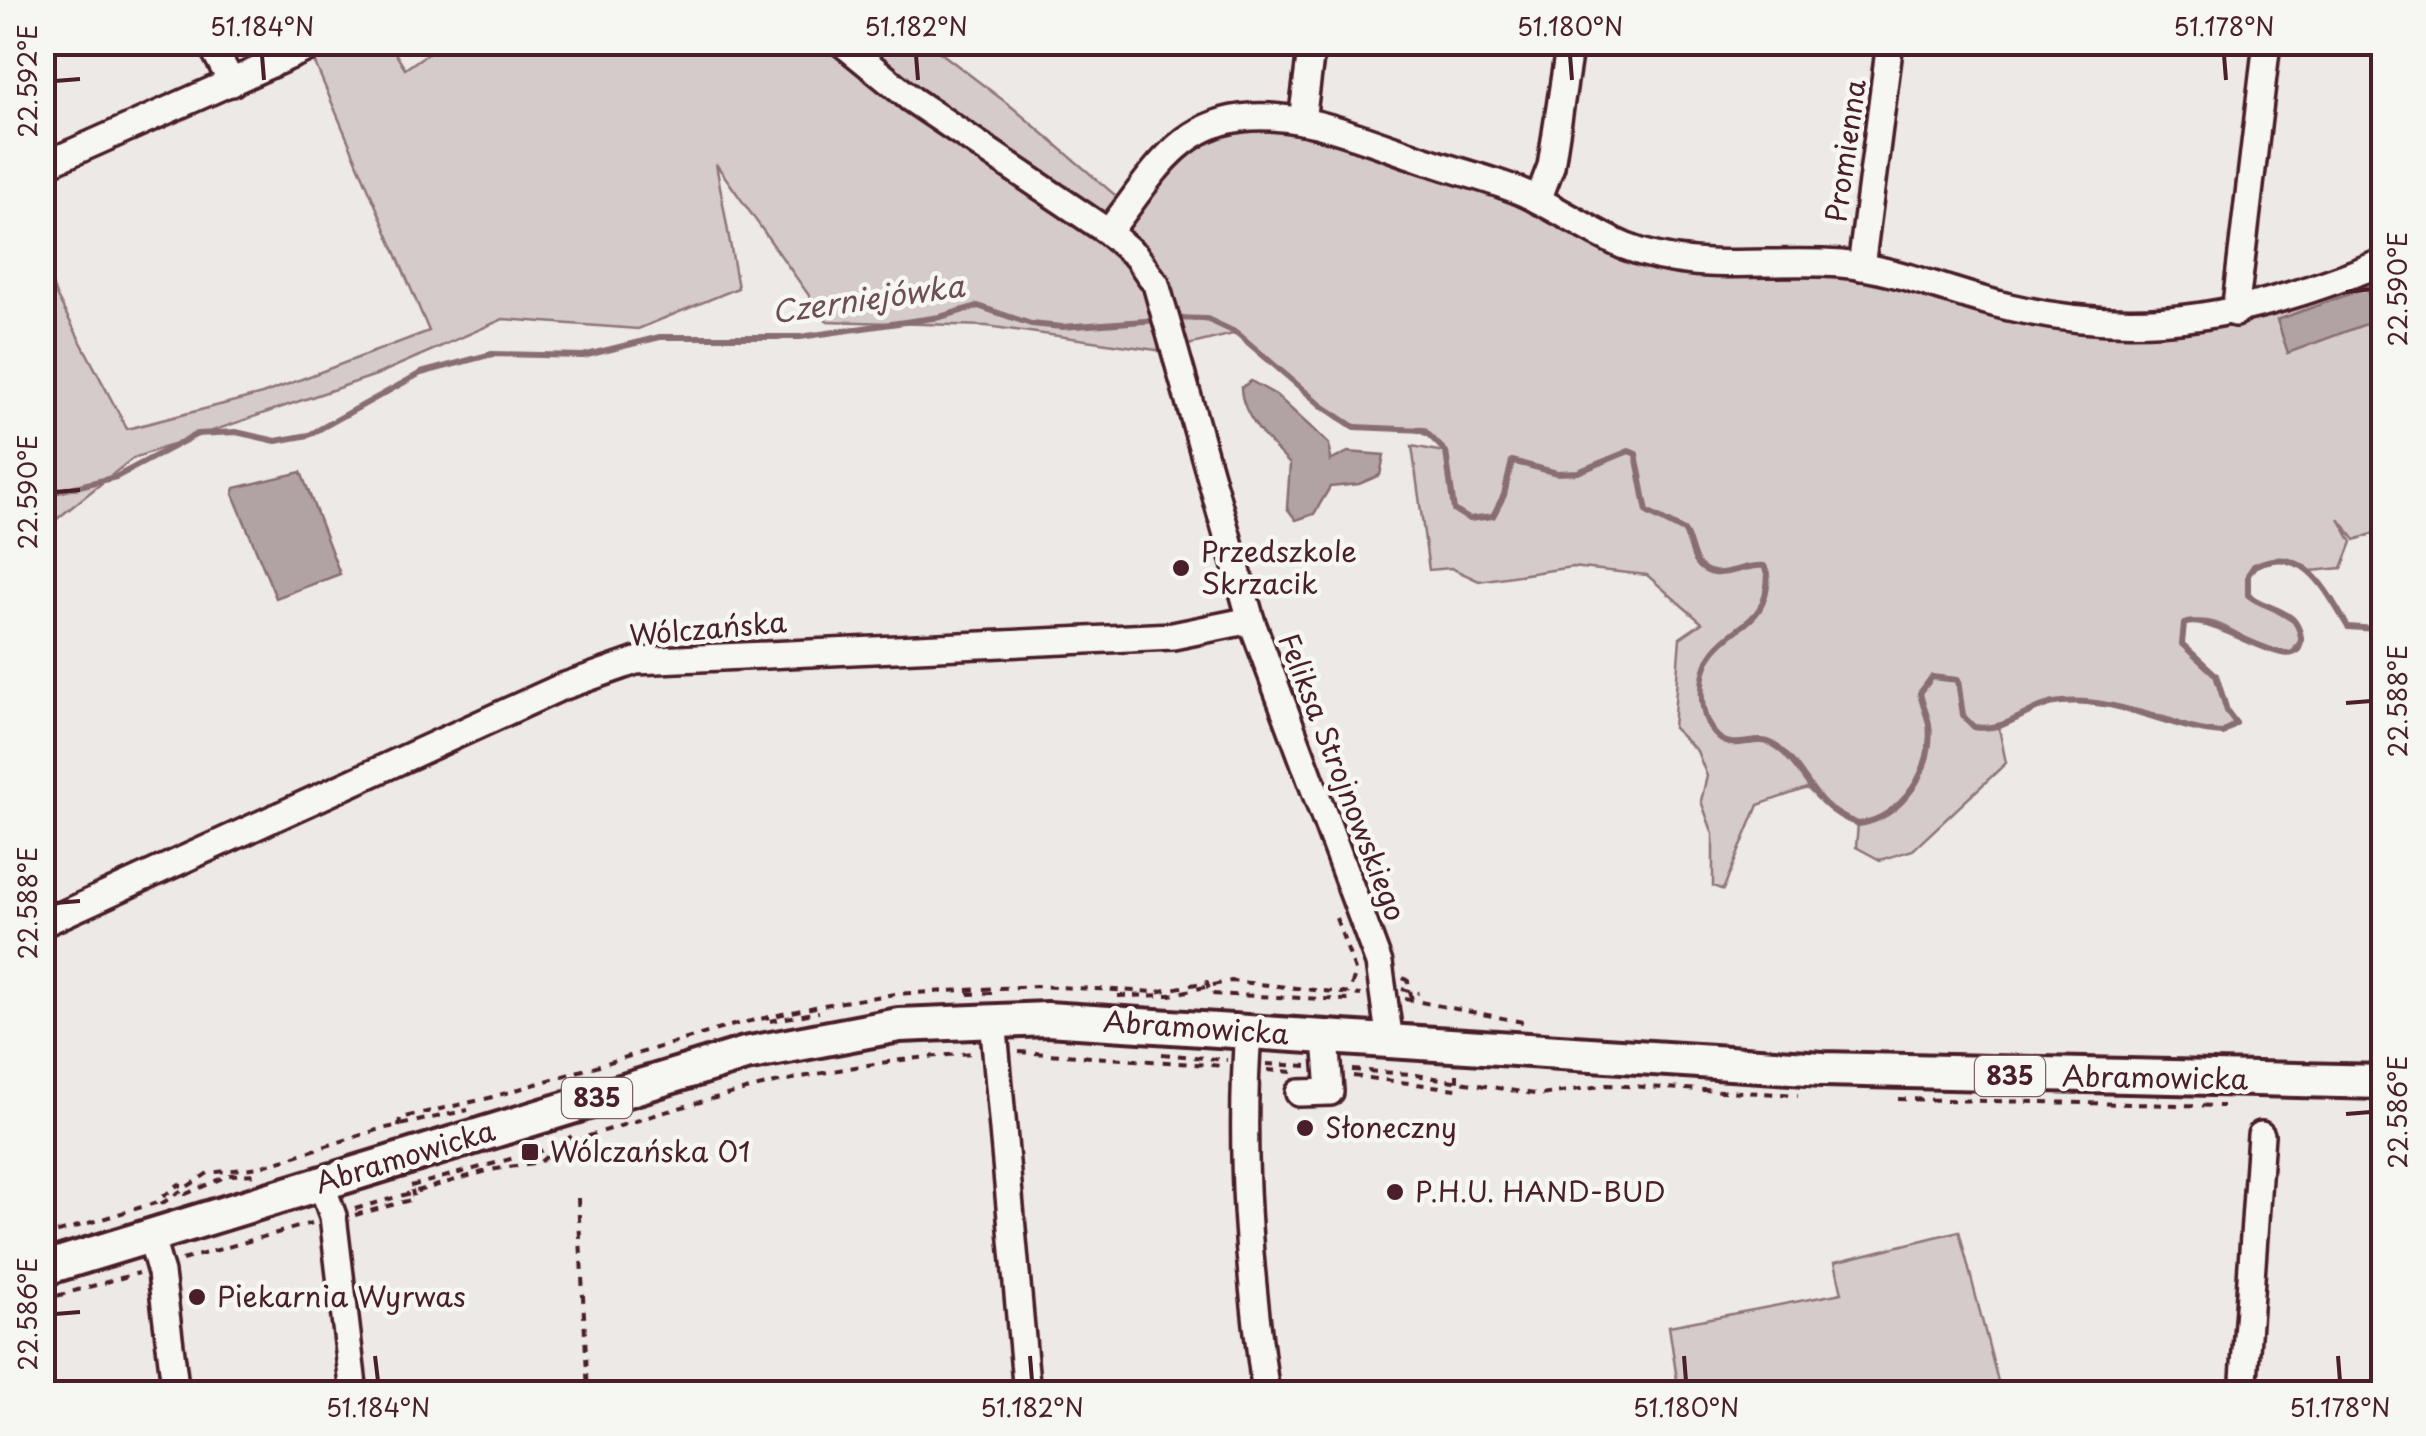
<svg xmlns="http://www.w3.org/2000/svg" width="2426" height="1436" font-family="'Playpen Sans',sans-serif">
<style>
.green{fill:#d4cbca;stroke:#8f757a;stroke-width:2.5}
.water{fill:#b1a2a3;stroke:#886e73;stroke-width:2.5}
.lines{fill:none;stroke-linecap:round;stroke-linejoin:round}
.stream{stroke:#886e73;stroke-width:6}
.minor-casing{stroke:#4a1f2b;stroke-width:32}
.major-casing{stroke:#4a1f2b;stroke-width:40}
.path{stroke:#4a1f2b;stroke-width:4;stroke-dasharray:8 8;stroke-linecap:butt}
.minor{stroke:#f6f6f2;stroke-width:25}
.major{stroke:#f6f6f2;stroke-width:32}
.ticks{fill:none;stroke:#4a1f2b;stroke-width:4}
.poi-dot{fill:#4a1f2b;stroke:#f6f6f2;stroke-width:4}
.labels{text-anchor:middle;stroke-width:9;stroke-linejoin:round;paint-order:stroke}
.shield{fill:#f6f6f2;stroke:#7e6067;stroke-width:2.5}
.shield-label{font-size:25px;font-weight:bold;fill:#4a1f2b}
.street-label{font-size:28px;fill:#4a1f2b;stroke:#f6f6f2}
.poi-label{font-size:28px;fill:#4a1f2b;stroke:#f6f6f2;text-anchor:start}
.water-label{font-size:30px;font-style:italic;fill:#6e4d55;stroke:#f6f6f2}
.neatline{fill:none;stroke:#4a1f2b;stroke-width:4}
.ticks-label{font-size:25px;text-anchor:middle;fill:#4a1f2b}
</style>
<rect width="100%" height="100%" fill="#ece9e6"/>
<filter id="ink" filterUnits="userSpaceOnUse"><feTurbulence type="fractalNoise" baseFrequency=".01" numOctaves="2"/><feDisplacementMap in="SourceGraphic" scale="20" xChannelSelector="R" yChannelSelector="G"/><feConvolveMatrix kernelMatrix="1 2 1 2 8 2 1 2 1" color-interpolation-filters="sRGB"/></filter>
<g filter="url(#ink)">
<!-- green -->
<g class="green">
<path d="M342 43H389L405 69 437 47 435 43H928L1012 107 1136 213 1160 180 1190 151 1224 133 1266 128 1311 134 1500 193 1606 249 1867 278 2104 330 2383 271V530L2355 540 2339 519 2352 542 2342 568 2311 571 2280 560 2254 566 2248 575V595L2297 624 2301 638 2291 654C2252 655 2221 607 2184 624L2182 645 2216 675 2227 711 2236 723C2217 744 2187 723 2164 717 2125 707 2079 693 2040 707 2025 712 2014 723 1999 728L2006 763 1913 850 1880 860 1856 847 1858 824 1824 805 1807 788 1758 805 1723 890 1713 886V834L1701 801 1707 776 1697 751 1673 728 1680 638 1702 623 1647 575 1572 567 1479 581 1451 568 1429 570 1412 446 1444 452C1418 413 1375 438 1338 419L1237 333 1188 345 1170 285 1148 302 1163 351 987 326 827 321 716 164 738 288 638 329 503 319 376 375 133 458 52 523 43 604 42 256 55 293 127 429 262 394 429 331 312 56Z"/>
<polygon points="1959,1231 2001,1393 1679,1393 1669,1326 1842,1293 1835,1262"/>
</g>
<!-- water -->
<g class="water">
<polygon points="2366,288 2377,320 2288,353 2277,320"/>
<path d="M1251 381 1276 395 1329 444 1330 461 1348 452 1384 455 1380 475 1359 484 1330 487 1314 514 1296 520 1287 508 1290 464C1271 445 1242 417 1241 388Z"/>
<polygon points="301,472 340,574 276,598 233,494 235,488"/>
</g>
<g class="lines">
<!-- stream -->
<g class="stream">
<path d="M1171 318 1207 319 1237 333 1322 406 1354 427 1424 430 1446 452 1454 510 1469 519 1493 516 1504 495 1512 461 1557 473 1578 472 1629 451 1636 454 1647 512 1684 531C1691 541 1691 552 1696 561 1712 587 1742 563 1764 566L1768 573C1767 625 1738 621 1714 651 1697 673 1697 718 1718 737 1735 753 1758 732 1776 746 1810 772 1809 806 1858 824 1902 819 1935 768 1929 724 1927 714 1922 704 1920 693L1932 677 1958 680 1963 716 1974 727C2010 733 2028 704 2062 702 2121 697 2171 730 2223 733L2236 723 2227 711 2216 675 2182 644 2184 624C2215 610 2303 686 2301 637 2300 630 2296 621 2290 617 2277 607 2261 606 2248 595V575L2254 566C2305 541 2327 593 2348 627L2376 629 2384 624"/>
<polyline points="42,495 116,477 197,434 236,432 276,441 309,435 421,373 492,354 583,356 660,337 800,337 940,317 978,306 1031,324 1062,327 1158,320"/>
</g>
<defs>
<g id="minor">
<polyline points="210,42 232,83"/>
<polyline points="841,42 911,99 1108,232 1136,256 1156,284 1251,620 1379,963 1390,1042"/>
<polyline points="1302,121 1312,42"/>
<polyline points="42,166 321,42"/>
<polyline points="1538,200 1551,166 1570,42"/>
<path d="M1108 232C1147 185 1173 126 1241 118 1304 110 1372 143 1431 162 1462 173 1494 180 1524 193 1558 209 1590 231 1624 246 1696 275 1767 258 1841 264 1898 269 1953 294 2009 307 2150 340 2252 314 2384 262"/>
<polyline points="1861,267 1890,42"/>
<polyline points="2235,313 2267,42"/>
<polyline points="42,924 559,688 636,661 1173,636 1251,620"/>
<polyline points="993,1019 1027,1394"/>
<path d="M1248 1032C1239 1153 1249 1274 1266 1394"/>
<polyline points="1299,1093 1330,1092 1326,1037"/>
<polyline points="321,1183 333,1216 354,1394"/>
<polyline points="150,1235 161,1273 176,1394"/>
<polyline points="2243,1394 2261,1135"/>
</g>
<polyline id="major" points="42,1269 745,1054 899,1025 1047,1019 1823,1069 2384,1082"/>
</defs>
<!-- minor casing -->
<use href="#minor" class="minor-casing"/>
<!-- major casing -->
<use href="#major" class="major-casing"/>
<!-- path -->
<g class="path">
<polyline points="1336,918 1356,973 1348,994"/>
<polyline points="1403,978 1408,981 1412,1000"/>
<polyline points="1402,989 1419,993"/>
<polyline points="968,994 993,993"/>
<polyline points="1118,996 1170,995 1231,981 1361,995"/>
<polyline points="1405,999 1523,1022"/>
<polyline points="770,1021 819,1012"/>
<polyline points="1019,1052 1224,1066"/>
<polyline points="1162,1054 1227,1060"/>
<polyline points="1267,1064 1307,1066"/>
<polyline points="1268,1070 1293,1072"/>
<polyline points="1352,1070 1410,1074 1541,1095 1607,1085 1798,1095"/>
<polyline points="1353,1076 1457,1089 1457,1074"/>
<polyline points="1898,1099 2223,1106"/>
<polyline points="399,1127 400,1118 489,1098 737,1024 824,1005 895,994 1036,986 1156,992 1207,982 1210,994 1347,1000 1353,996"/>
<path d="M411 1186 551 1148 559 1156 574 1141C705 1097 836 1062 974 1053"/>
<polyline points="578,1198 588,1394"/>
<polyline points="161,1204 208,1173 260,1167 377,1130 468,1110"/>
<polyline points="355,1209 490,1170 540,1162 574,1134"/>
<polyline points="355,1215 414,1199 412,1190"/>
<polyline points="42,1237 155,1203 179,1184 186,1194 229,1175 261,1174"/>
<polyline points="182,1260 312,1223"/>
<polyline points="42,1300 139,1273"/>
</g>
<!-- minor -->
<use href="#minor" class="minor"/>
<!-- major -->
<use href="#major" class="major"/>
</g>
</g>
<!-- ticks -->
<path class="ticks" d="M262 55 264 80M916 55 918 80M1570 55 1572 80M2224 55 2226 80M55 81 80 79M2346 292 2371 289M55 492 80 490M2346 703 2371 701M55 903 80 901M2346 1114 2371 1112M55 1314 80 1312M375 1356 378 1381M1030 1356 1032 1381M1684 1356 1686 1381M2338 1356 2340 1381"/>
<!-- markers -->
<g class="poi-dot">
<circle cx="1181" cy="568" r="10"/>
<circle cx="1305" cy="1128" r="10"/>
<rect x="520" y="1142" width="20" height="20" rx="5"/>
<circle cx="1395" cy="1192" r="10"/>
<circle cx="197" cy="1297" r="10"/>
</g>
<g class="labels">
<!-- shield labels -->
<g class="shield">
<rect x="1975" y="1056" width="70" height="40" rx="8"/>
<rect x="562" y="1078" width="70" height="40" rx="8"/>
</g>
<g class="shield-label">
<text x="2010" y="1085">835</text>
<text x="597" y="1107">835</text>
</g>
<!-- street labels -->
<g class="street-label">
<text transform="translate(1846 151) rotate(-82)" y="10">Promienna</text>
<text transform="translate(708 629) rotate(-5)" y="10">Wólczańska</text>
<text transform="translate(1342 777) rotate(69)" y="10">Feliksa Strojnowskiego</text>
<text transform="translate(1196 1028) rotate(4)" y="10">Abramowicka</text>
<text transform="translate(2155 1078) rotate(1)" y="10">Abramowicka</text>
<text transform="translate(405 1157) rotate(-17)" y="10">Abramowicka</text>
</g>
<!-- poi labels -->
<g class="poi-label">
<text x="1201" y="562">Przedszkole<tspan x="1201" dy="32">Skrzacik</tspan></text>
<text x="1325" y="1138">Słoneczny</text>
<text x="550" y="1162">Wólczańska 01</text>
<text x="1415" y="1202">P.H.U. HAND-BUD</text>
<text x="217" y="1307">Piekarnia Wyrwas</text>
</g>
<!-- water labels -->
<g class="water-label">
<text transform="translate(868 300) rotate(-8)" y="10">Czerniejówka</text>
</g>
</g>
<!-- margin -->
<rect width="2426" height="1436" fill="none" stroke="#f6f6f2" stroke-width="110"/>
<rect x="55" y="55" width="2316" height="1326" class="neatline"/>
<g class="ticks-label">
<text x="262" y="36">51.184°N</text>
<text x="916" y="36">51.182°N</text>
<text x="1570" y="36">51.180°N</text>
<text x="2224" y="36">51.178°N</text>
<text transform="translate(28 81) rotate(-90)" y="9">22.592°E</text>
<text transform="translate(2398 289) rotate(-90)" y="9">22.590°E</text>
<text transform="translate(28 492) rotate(-90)" y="9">22.590°E</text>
<text transform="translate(2398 701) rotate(-90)" y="9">22.588°E</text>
<text transform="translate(28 903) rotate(-90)" y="9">22.588°E</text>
<text transform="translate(2398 1112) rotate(-90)" y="9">22.586°E</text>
<text transform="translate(28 1314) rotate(-90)" y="9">22.586°E</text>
<text x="378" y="1417">51.184°N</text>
<text x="1032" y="1417">51.182°N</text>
<text x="1686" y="1417">51.180°N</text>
<text x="2340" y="1417">51.178°N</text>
</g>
</svg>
